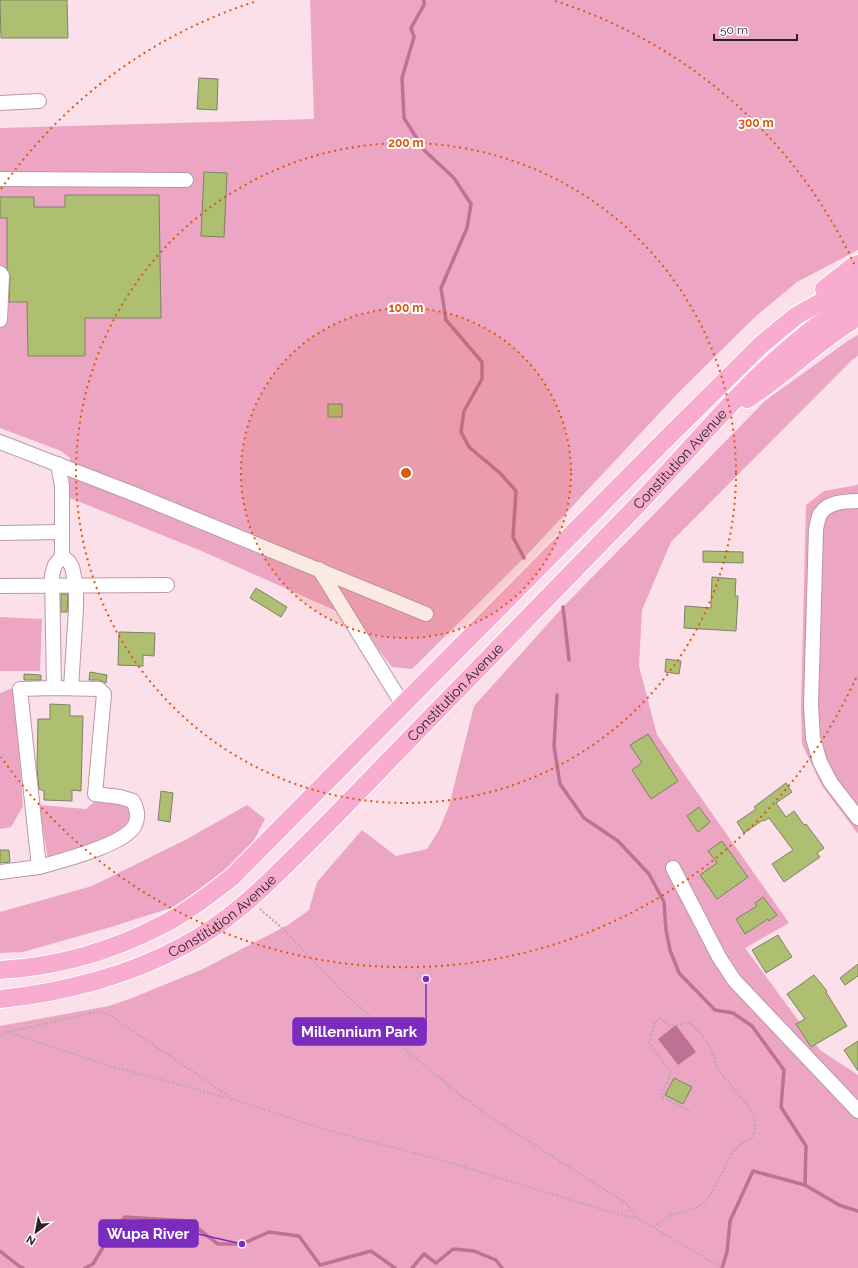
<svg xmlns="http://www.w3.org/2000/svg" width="858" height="1268" font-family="Raleway,sans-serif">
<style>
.green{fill:#eca6c3}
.water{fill:#be7293}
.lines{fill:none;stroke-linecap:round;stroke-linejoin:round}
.stream{stroke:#be7293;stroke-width:3.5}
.building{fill:#afbf71;stroke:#7c8267}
.minor-casing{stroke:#b899a5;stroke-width:16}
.major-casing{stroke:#fff;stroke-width:20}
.path{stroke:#bca6ae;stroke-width:2;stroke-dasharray:2 2;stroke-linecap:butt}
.minor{stroke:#fff;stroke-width:14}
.major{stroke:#f8accf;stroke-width:18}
.ring{fill:none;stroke:#df560d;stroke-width:2;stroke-dasharray:2 4}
.labels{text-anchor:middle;stroke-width:4;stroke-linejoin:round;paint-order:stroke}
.street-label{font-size:14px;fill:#2d2126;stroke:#fff}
.centre{fill:#df560d;stroke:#fff;stroke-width:2}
.ring-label{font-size:12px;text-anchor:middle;font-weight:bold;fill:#df560d;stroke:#fff;stroke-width:4;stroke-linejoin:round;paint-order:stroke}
.leader{fill:none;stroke:#7b2cbf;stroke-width:1.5}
.callout-dot{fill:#7b2cbf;stroke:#fff;stroke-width:1.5}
.callout{fill:#7b2cbf;stroke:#7b2cbf;stroke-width:1.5}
.callout-label{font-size:15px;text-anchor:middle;font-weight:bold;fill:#fff}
</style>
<rect width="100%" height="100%" fill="#fbe0ea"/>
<!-- green -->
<g class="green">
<polygon points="310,0 858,0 858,250 797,282 756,316 681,390 524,558 412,669 392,667 354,619 204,552 70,498 69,482 70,458 61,451 0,428 0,128 314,119"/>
<polygon points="858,335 858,356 852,360 671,542 642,610 639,666 657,735 789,923 745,948 820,1050 858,1075 858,1268 0,1268 0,1026 109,1006 132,998 203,969 288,925 309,910 317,882 362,830 396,856 427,849 439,830 449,806 474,706 563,607 765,401 849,340"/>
<polygon points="858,484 858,834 822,786 802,744 801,706 806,505 824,491 857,485"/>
<polygon points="0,617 42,619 40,671 0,671"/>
<polygon points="15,687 23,806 11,827 0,829 0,693"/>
<polygon points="94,802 129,805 129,824 113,838 48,860 39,805 86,809"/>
<polygon points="247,805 265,819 246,856 183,904 111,927 23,952 0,953 0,912 92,886 187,839"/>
</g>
<!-- water -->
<polygon class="water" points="676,1025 696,1052 678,1065 658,1039"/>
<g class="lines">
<!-- stream -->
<g class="stream">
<polyline points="424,0 424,5 411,28 414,37 402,78 404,118 424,150 454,178 471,204 467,228 441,288 446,320 482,362 482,379 464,411 461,432 469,447 500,473 516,491 513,537 524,558"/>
<polyline points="563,607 569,660"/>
<polyline points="557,695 554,746 560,784 584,818 618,841 649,874 664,902 666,930 670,950 679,973 715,1010 733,1013 752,1026 784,1070 781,1107 806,1146 805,1185"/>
<polyline points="0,1251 19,1266 23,1268"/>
<polyline points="85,1268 93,1264 112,1232 125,1217 188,1221 218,1244 242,1244 269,1232 299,1236 320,1265 371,1251 395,1268"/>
<polyline points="412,1268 424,1254 436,1263 453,1249 474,1251 496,1260 502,1268"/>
<polyline points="722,1268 727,1252 730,1221 753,1171 805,1185 839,1205 858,1211"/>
</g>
</g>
<!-- building -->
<g class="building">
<polygon points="0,0 67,0 68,38 1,38"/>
<polygon points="199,78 218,79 217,110 197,109"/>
<polygon points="204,172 227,173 224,237 201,236"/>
<polygon points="65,195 159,195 161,318 85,318 85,356 28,356 27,302 9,302 10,276 7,269 7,218 0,218 0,197 34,197 34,207 65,207"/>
<rect x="328" y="404" width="14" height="13"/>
<polygon points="703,551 743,552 743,563 703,562"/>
<polygon points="712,577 736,579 735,596 738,596 736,631 684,628 685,606 711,608"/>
<polygon points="256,588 287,607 281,617 250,598"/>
<polygon points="61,594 68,594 67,612 61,612"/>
<polygon points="119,632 155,633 154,656 143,655 143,666 118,665"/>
<polygon points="666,659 681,661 679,674 665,672"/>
<polygon points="90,672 107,675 106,683 99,680 89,680"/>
<polygon points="24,674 41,675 41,680 24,680"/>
<polygon points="50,704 70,705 70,716 83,716 81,791 72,790 72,801 44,800 44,791 39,789 37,768 38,719 50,719"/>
<polygon points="648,734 678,781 651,799 632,770 642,763 630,745"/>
<polygon points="786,783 792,792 776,803 786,817 794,811 804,825 806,824 824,848 817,853 820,857 784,882 772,864 793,850 769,818 764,821 763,820 744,833 737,822 756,809 754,807"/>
<polygon points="161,791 173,793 170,822 158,820"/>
<polygon points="699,807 710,822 698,832 687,816"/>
<polygon points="722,841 748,877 717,899 700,875 717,863 708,851"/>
<polygon points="0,850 9,850 10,862 0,863"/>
<polygon points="763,897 777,915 769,921 768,919 745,934 736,919 757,906 755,903"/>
<polygon points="778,935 792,957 766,973 752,950"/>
<polygon points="858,964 858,976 845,985 840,978"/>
<polygon points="814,975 827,991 826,992 847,1026 811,1047 796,1024 805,1019 787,994"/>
<polygon points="858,1041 858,1071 844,1050"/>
<polygon points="674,1078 692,1087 683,1104 665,1095"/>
</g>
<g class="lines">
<defs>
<g id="minor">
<polyline points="0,103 39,101"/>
<polyline points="0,179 186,180"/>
<polyline points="0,273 2,276 0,320"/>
<polyline points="0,442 134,494 426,614"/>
<path d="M858 501C844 501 826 502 819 516 818 520 817 525 816 529L811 705 813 738 820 762 831 783 858 818"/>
<polyline points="0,533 62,532"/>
<polyline points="62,556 69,562 72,567 76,586 76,609 71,688"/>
<polyline points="319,569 403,705"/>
<polyline points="0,586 167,585"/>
<path d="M54 688 99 689 104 694 95 794 120 797 133 801C137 809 139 816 135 825 125 845 61 861 39 867L20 689Z"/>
<polyline points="54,688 52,575 55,565 62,556 62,486 58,464"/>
<polyline points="673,868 719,957 734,980 858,1111"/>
<polyline points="0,872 39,867"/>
</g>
<g id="major">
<polyline points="824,289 852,267 858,264"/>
<path d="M747 399C786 375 818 340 858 317"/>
<path d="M0 970C57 967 114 950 164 924 189 911 211 893 232 877L669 436 762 344 796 316 858 281"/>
<path id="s1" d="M0 999C62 993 131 975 185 945 225 924 258 893 290 861 328 824 364 786 401 748 475 671 550 596 623 520 666 476 706 429 749 385 782 353 817 321 858 300"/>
</g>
</defs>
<!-- minor casing -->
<use href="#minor" class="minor-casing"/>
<!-- major casing -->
<use href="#major" class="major-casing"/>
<!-- path -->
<g class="path">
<polyline points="260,909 282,928 340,989 413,1056 454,1090 490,1117 626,1203 637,1218 722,1268"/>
<polyline points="8,1032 118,1069 122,1069 232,1099 337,1133 434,1158 611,1212 637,1218"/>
<polyline points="0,1036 8,1032 97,1012 104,1013 111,1016 230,1097"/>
<path d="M653 1227 669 1216 695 1208 704 1203 712 1192 734 1150C740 1144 748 1141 754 1135 755 1128 756 1123 754 1117 747 1101 727 1083 717 1067 715 1062 714 1057 712 1052 708 1043 700 1031 692 1025 685 1019 680 1026 672 1026 670 1026 668 1025 666 1024L663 1020 660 1018 654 1024 649 1043 671 1073 662 1094 663 1097 691 1112"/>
</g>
<!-- minor -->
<use href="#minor" class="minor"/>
<!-- major -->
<use href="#major" class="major"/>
</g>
<!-- distance rings -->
<circle cx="406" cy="473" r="165" fill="#df560d" fill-opacity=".12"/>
<g class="ring">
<circle cx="406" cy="473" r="165"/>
<circle cx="406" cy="473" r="330"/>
<path d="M856 678A495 495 0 0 1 1 757M1 189A495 495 0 0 1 257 1M555 1A495 495 0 0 1 856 268"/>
</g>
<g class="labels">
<!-- street labels -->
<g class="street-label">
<text dy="5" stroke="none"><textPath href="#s1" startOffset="889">Constitution Avenue</textPath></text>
<text dy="5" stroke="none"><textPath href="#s1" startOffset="565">Constitution Avenue</textPath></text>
<text dy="5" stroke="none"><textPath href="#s1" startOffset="241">Constitution Avenue</textPath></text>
</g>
</g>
<circle cx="406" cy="473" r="6" class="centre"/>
<g class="ring-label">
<text x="756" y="127">300 m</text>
<text x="406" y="147">200 m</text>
<text x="406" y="312">100 m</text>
</g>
<!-- callouts -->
<path class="leader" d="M426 979L426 1032M242 1244L198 1234"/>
<g class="callout-dot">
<circle cx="426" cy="979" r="4"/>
<circle cx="242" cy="1244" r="4"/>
</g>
<g class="callout">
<rect x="293" y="1018" width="133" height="27" rx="4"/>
<rect x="99" y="1220" width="99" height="27" rx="4"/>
</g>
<g class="callout-label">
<text x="359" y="1037">Millennium Park</text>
<text x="148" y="1239">Wupa River</text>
</g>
<!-- north arrow -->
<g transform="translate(36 1232) rotate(212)" stroke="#ffffff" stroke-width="3" paint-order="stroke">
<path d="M0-3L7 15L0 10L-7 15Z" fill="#2d2126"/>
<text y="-6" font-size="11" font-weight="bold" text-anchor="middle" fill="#2d2126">N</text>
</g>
<!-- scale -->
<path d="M714 34v6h83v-6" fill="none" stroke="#2d2126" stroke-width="2"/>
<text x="720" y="34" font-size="12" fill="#2d2126" stroke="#ffffff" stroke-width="3" paint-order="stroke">50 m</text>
</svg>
